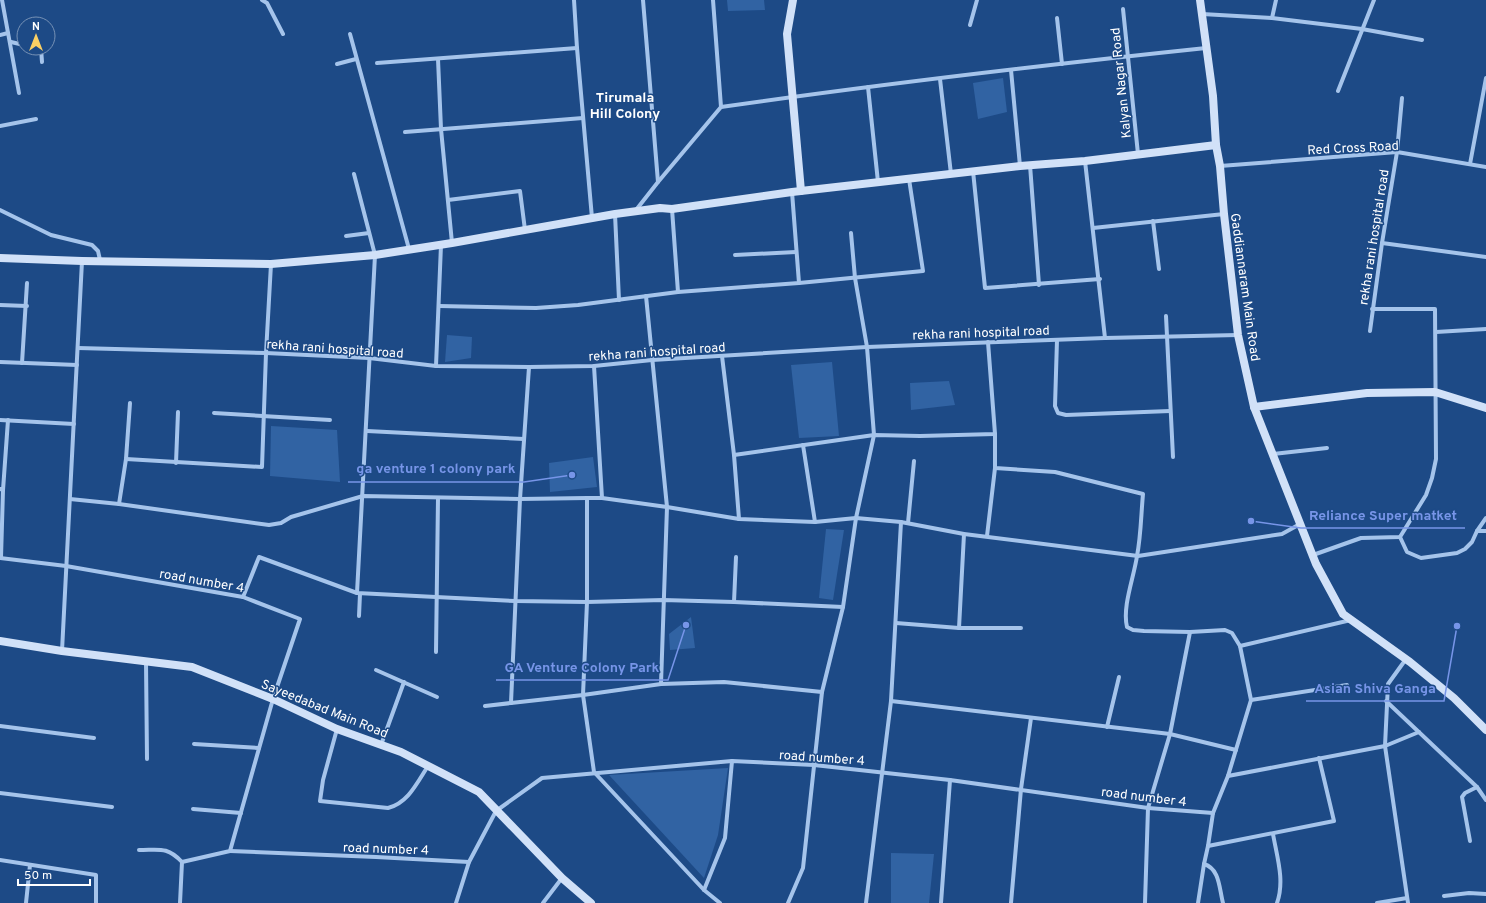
<svg xmlns="http://www.w3.org/2000/svg" width="1486" height="903" font-family="Overpass,sans-serif">
<style>
.green{fill:#3163a3}
.lines{fill:none;stroke-linecap:round;stroke-linejoin:round}
.street{stroke:#a5c4eb;stroke-width:4}
.secondary{stroke:#d1e1f8;stroke-width:8}
.labels{text-anchor:middle;stroke-width:3;stroke-linejoin:round;paint-order:stroke}
.street-label{font-size:13px;fill:#fff;stroke:#1d4a86}
.neighbourhood-label{font-size:14px;font-weight:bold;fill:#fff;stroke:#1d4a86}
.leader{fill:none;stroke:#7795e8;stroke-width:1.5}
.callout-dot{fill:#7795e8;stroke:#1d4a86;stroke-width:1.5}
.callout-label{font-size:14px;text-anchor:middle;font-weight:bold;fill:#7795e8;stroke:#1d4a86;stroke-width:3;stroke-linejoin:round;paint-order:stroke}
</style>
<rect width="100%" height="100%" fill="#1d4a86"/>
<!-- green -->
<g class="green">
<polygon points="727,0 764,0 765,10 728,11"/>
<polygon points="1003,78 1007,112 978,119 973,83"/>
<polygon points="447,335 472,337 471,358 445,362"/>
<polygon points="832,362 839,436 799,438 791,365"/>
<polygon points="949,381 955,405 911,410 910,383"/>
<polygon points="271,426 337,430 340,482 270,476"/>
<polygon points="593,457 597,487 550,492 549,463"/>
<polygon points="826,529 844,530 833,600 819,598"/>
<polygon points="691,617 695,648 670,650 669,634"/>
<polygon points="728,768 718,835 704,878 609,775"/>
<polygon points="891,853 934,854 929,903 891,903"/>
</g>
<g class="lines">
<!-- street -->
<g class="street">
<polyline points="2,0 19,93"/>
<polyline points="262,0 267,3 283,34"/>
<polyline points="574,0 577,48 592,218"/>
<polyline points="713,0 721,107"/>
<polyline points="1123,9 1138,154"/>
<polyline points="1202,14 1272,18 1362,29 1422,40"/>
<polyline points="1057,18 1062,64"/>
<polyline points="1272,18 1276,0"/>
<polyline points="970,25 977,0"/>
<polyline points="350,34 409,249"/>
<polyline points="0,35 8,33"/>
<polyline points="11,42 24,45"/>
<polyline points="41,48 42,62"/>
<polyline points="438,59 441,129 452,243"/>
<polyline points="377,63 577,48"/>
<polyline points="337,64 356,59"/>
<polyline points="1011,70 1020,166"/>
<polyline points="940,79 951,174"/>
<polyline points="868,87 878,182"/>
<polyline points="1338,91 1374,0"/>
<polyline points="0,126 36,119"/>
<polyline points="405,132 583,118"/>
<polyline points="1085,161 1105,338"/>
<polyline points="1470,164 1486,78"/>
<polyline points="1030,165 1039,285"/>
<polyline points="1220,166 1397,152 1486,167"/>
<polyline points="973,171 985,288 1100,279"/>
<polyline points="354,174 375,255 357,593"/>
<path d="M658 182 721 107C882 84 1044 65 1206 48"/>
<polyline points="792,192 799,283"/>
<polyline points="448,200 520,191 525,230"/>
<polyline points="672,209 678,292"/>
<polyline points="0,210 51,235 92,245 98,251 100,260"/>
<polyline points="636,210 658,182 643,0"/>
<polyline points="615,214 619,300"/>
<polyline points="1153,221 1159,269"/>
<polyline points="1093,228 1224,214"/>
<polyline points="346,236 369,233"/>
<polyline points="1382,243 1486,257"/>
<polyline points="735,255 796,252"/>
<polyline points="646,296 667,507 661,684"/>
<polyline points="0,305 27,306"/>
<polyline points="439,306 536,308 578,305 678,292 799,283 923,271 909,179"/>
<polyline points="1166,316 1173,457"/>
<polyline points="1370,331 1382,243 1397,152 1402,98"/>
<polyline points="1436,332 1486,329"/>
<polyline points="1057,340 1055,406 1058,413 1066,415 1170,411"/>
<polyline points="78,348 266,353 369,358 436,366 529,367 594,366 652,360 867,347 1105,338 1238,335"/>
<polyline points="722,356 734,455 739,519"/>
<polyline points="0,362 77,365"/>
<polyline points="22,363 27,283"/>
<polyline points="436,366 441,245"/>
<polyline points="594,366 602,498"/>
<polyline points="529,367 520,499 511,703 583,695 661,684 724,682 822,692"/>
<polyline points="214,413 330,420"/>
<polyline points="0,420 74,424"/>
<polyline points="367,431 524,439"/>
<path d="M995 434V468L1055 472 1143 494C1141 515 1141 536 1137 556 1134 577 1122 607 1127 627L1133 630 1144 631 1190 632 1225 630 1232 633 1240 646 1251 700 1347 685"/>
<polyline points="803,445 815,522"/>
<polyline points="1273,454 1327,448"/>
<polyline points="734,455 874,435 920,436 995,434 988,342"/>
<polyline points="126,459 262,467 266,353 271,264"/>
<polyline points="176,463 178,412"/>
<polyline points="0,489 3,490 8,420"/>
<polyline points="587,498 587,602 583,695 594,772 704,890 720,903"/>
<polyline points="70,499 119,504 269,525 281,523 291,517 363,496 520,499 587,498 602,498 667,507 739,519 815,522 856,518 901,522 964,534 1138,556 1282,534 1300,524"/>
<polyline points="119,504 126,459 130,403"/>
<polyline points="908,523 914,461"/>
<polyline points="1477,531 1486,531"/>
<polyline points="987,536 995,468"/>
<polyline points="1400,537 1407,552 1421,558 1457,553 1465,549 1472,542 1477,531 1486,518"/>
<polyline points="1313,555 1361,538 1400,537 1426,495 1432,478 1436,459 1435,309 1372,309"/>
<polyline points="0,558 66,566 243,597 300,619 273,699 230,851 182,862 180,903"/>
<polyline points="1,558 3,490"/>
<polyline points="243,597 259,557 357,593 515,601 587,602 663,600 734,602 843,607"/>
<polyline points="734,602 736,557"/>
<polyline points="359,616 360,594"/>
<polyline points="896,623 959,628 1021,628"/>
<polyline points="959,628 964,534"/>
<polyline points="1240,646 1351,620"/>
<polyline points="62,651 82,261"/>
<polyline points="436,652 438,498"/>
<polyline points="1406,659 1388,684 1385,746 1408,903"/>
<polyline points="146,662 147,759"/>
<polyline points="376,670 437,697"/>
<polyline points="891,701 1170,734 1236,750"/>
<polyline points="1386,701 1477,787 1486,800"/>
<polyline points="485,706 511,703"/>
<polyline points="0,726 94,738"/>
<polyline points="1107,727 1119,677"/>
<path d="M337 729 323 780 320 801 388 808C408 803 417 783 428 766"/>
<polyline points="194,744 259,748"/>
<polyline points="381,745 404,682"/>
<polyline points="1228,776 1385,746 1419,732"/>
<polyline points="0,793 112,807"/>
<polyline points="193,809 241,813"/>
<path d="M1273 834C1277 857 1285 881 1277 903"/>
<polyline points="1470,841 1462,797 1465,793 1477,787"/>
<polyline points="1208,846 1334,821 1319,758"/>
<path d="M139 850C159 850 167 846 182 862"/>
<polyline points="230,851 376,857 469,862"/>
<polyline points="0,860 96,875 96,903"/>
<path d="M1204 864C1220 869 1219 888 1223 903"/>
<polyline points="704,890 725,838 732,761"/>
<polyline points="1444,896 1469,893 1486,894"/>
<polyline points="26,903 30,865"/>
<polyline points="456,903 469,862 496,811 542,778 732,761 814,765 950,780 1148,808 1213,813"/>
<polyline points="543,903 562,878"/>
<polyline points="788,903 803,868 822,692 843,607 856,518 874,435 867,347 855,278 851,233"/>
<polyline points="866,903 891,701 901,522"/>
<polyline points="941,903 950,780"/>
<polyline points="1011,903 1021,789 1031,718"/>
<polyline points="1145,903 1148,808 1170,734 1190,632"/>
<polyline points="1198,903 1204,864 1208,846 1213,813 1228,776 1251,700"/>
<polyline points="1377,903 1407,898"/>
</g>
<!-- secondary -->
<g class="secondary">
<polyline points="793,0 787,34 801,191"/>
<polyline points="1200,0 1213,96 1216,145 1220,166 1224,214 1238,335 1254,407 1316,564 1343,614 1410,662 1454,698 1486,730"/>
<polyline points="0,258 82,261 271,264 375,255 452,243 615,214 660,208 672,209 792,192 1020,166 1085,161 1216,145"/>
<polyline points="1254,407 1367,393 1435,392 1486,408"/>
<polyline points="0,641 62,651 192,667 273,699 337,729 401,752 479,792 562,878 591,903"/>
</g>
</g>
<g class="labels">
<!-- street labels -->
<g class="street-label">
<text transform="translate(1120 83) rotate(-96)" y="5">Kalyan Nagar Road</text>
<text transform="translate(1353 147) rotate(-3)" y="5">Red Cross Road</text>
<text transform="translate(1373 237) rotate(-81)" y="5">rekha rani hospital road</text>
<text transform="translate(1246 287) rotate(82)" y="5">Gaddiannaram Main Road</text>
<text transform="translate(981 332) rotate(-2)" y="5">rekha rani hospital road</text>
<text transform="translate(335 348) rotate(4)" y="5">rekha rani hospital road</text>
<text transform="translate(657 351) rotate(-4)" y="5">rekha rani hospital road</text>
<text transform="translate(202 580) rotate(10)" y="5">road number 4</text>
<text transform="translate(325 708) rotate(22)" y="5">Sayeedabad Main Road</text>
<text transform="translate(822 757) rotate(4)" y="5">road number 4</text>
<text transform="translate(1144 796) rotate(7)" y="5">road number 4</text>
<text transform="translate(386 848) rotate(2)" y="5">road number 4</text>
</g>
<!-- neighbourhood labels -->
<g class="neighbourhood-label">
<text x="625" y="102">Tirumala<tspan x="625" dy="16">Hill Colony</tspan></text>
</g>
</g>
<!-- callouts -->
<path class="leader" d="M572 475L524 482H348M1251 521L1301 528H1465M686 625L668 680H496M1457 626L1444 701H1306"/>
<g class="callout-dot">
<circle cx="572" cy="475" r="4"/>
<circle cx="1251" cy="521" r="4"/>
<circle cx="686" cy="625" r="4"/>
<circle cx="1457" cy="626" r="4"/>
</g>
<g class="callout-label">
<text x="436" y="473">ga venture 1 colony park</text>
<text x="1383" y="520">Reliance Super matket</text>
<text x="582" y="672">GA Venture Colony Park</text>
<text x="1375" y="693">Asian Shiva Ganga</text>
</g>
<!-- north arrow -->
<g transform="translate(36 36)"><circle r="19" fill="#1d4a86" stroke="#7792b6"/>
<path d="M0-3L7 15L0 10L-7 15Z" fill="#fad064"/>
<text y="-6" font-size="11" font-weight="bold" text-anchor="middle" fill="#ffffff">N</text>
</g>
<!-- scale -->
<path d="M18 879v6h72v-6" fill="none" stroke="#ffffff" stroke-width="2"/>
<text x="24" y="879" font-size="12" fill="#ffffff" stroke="#1d4a86" stroke-width="3" paint-order="stroke">50 m</text>
</svg>
